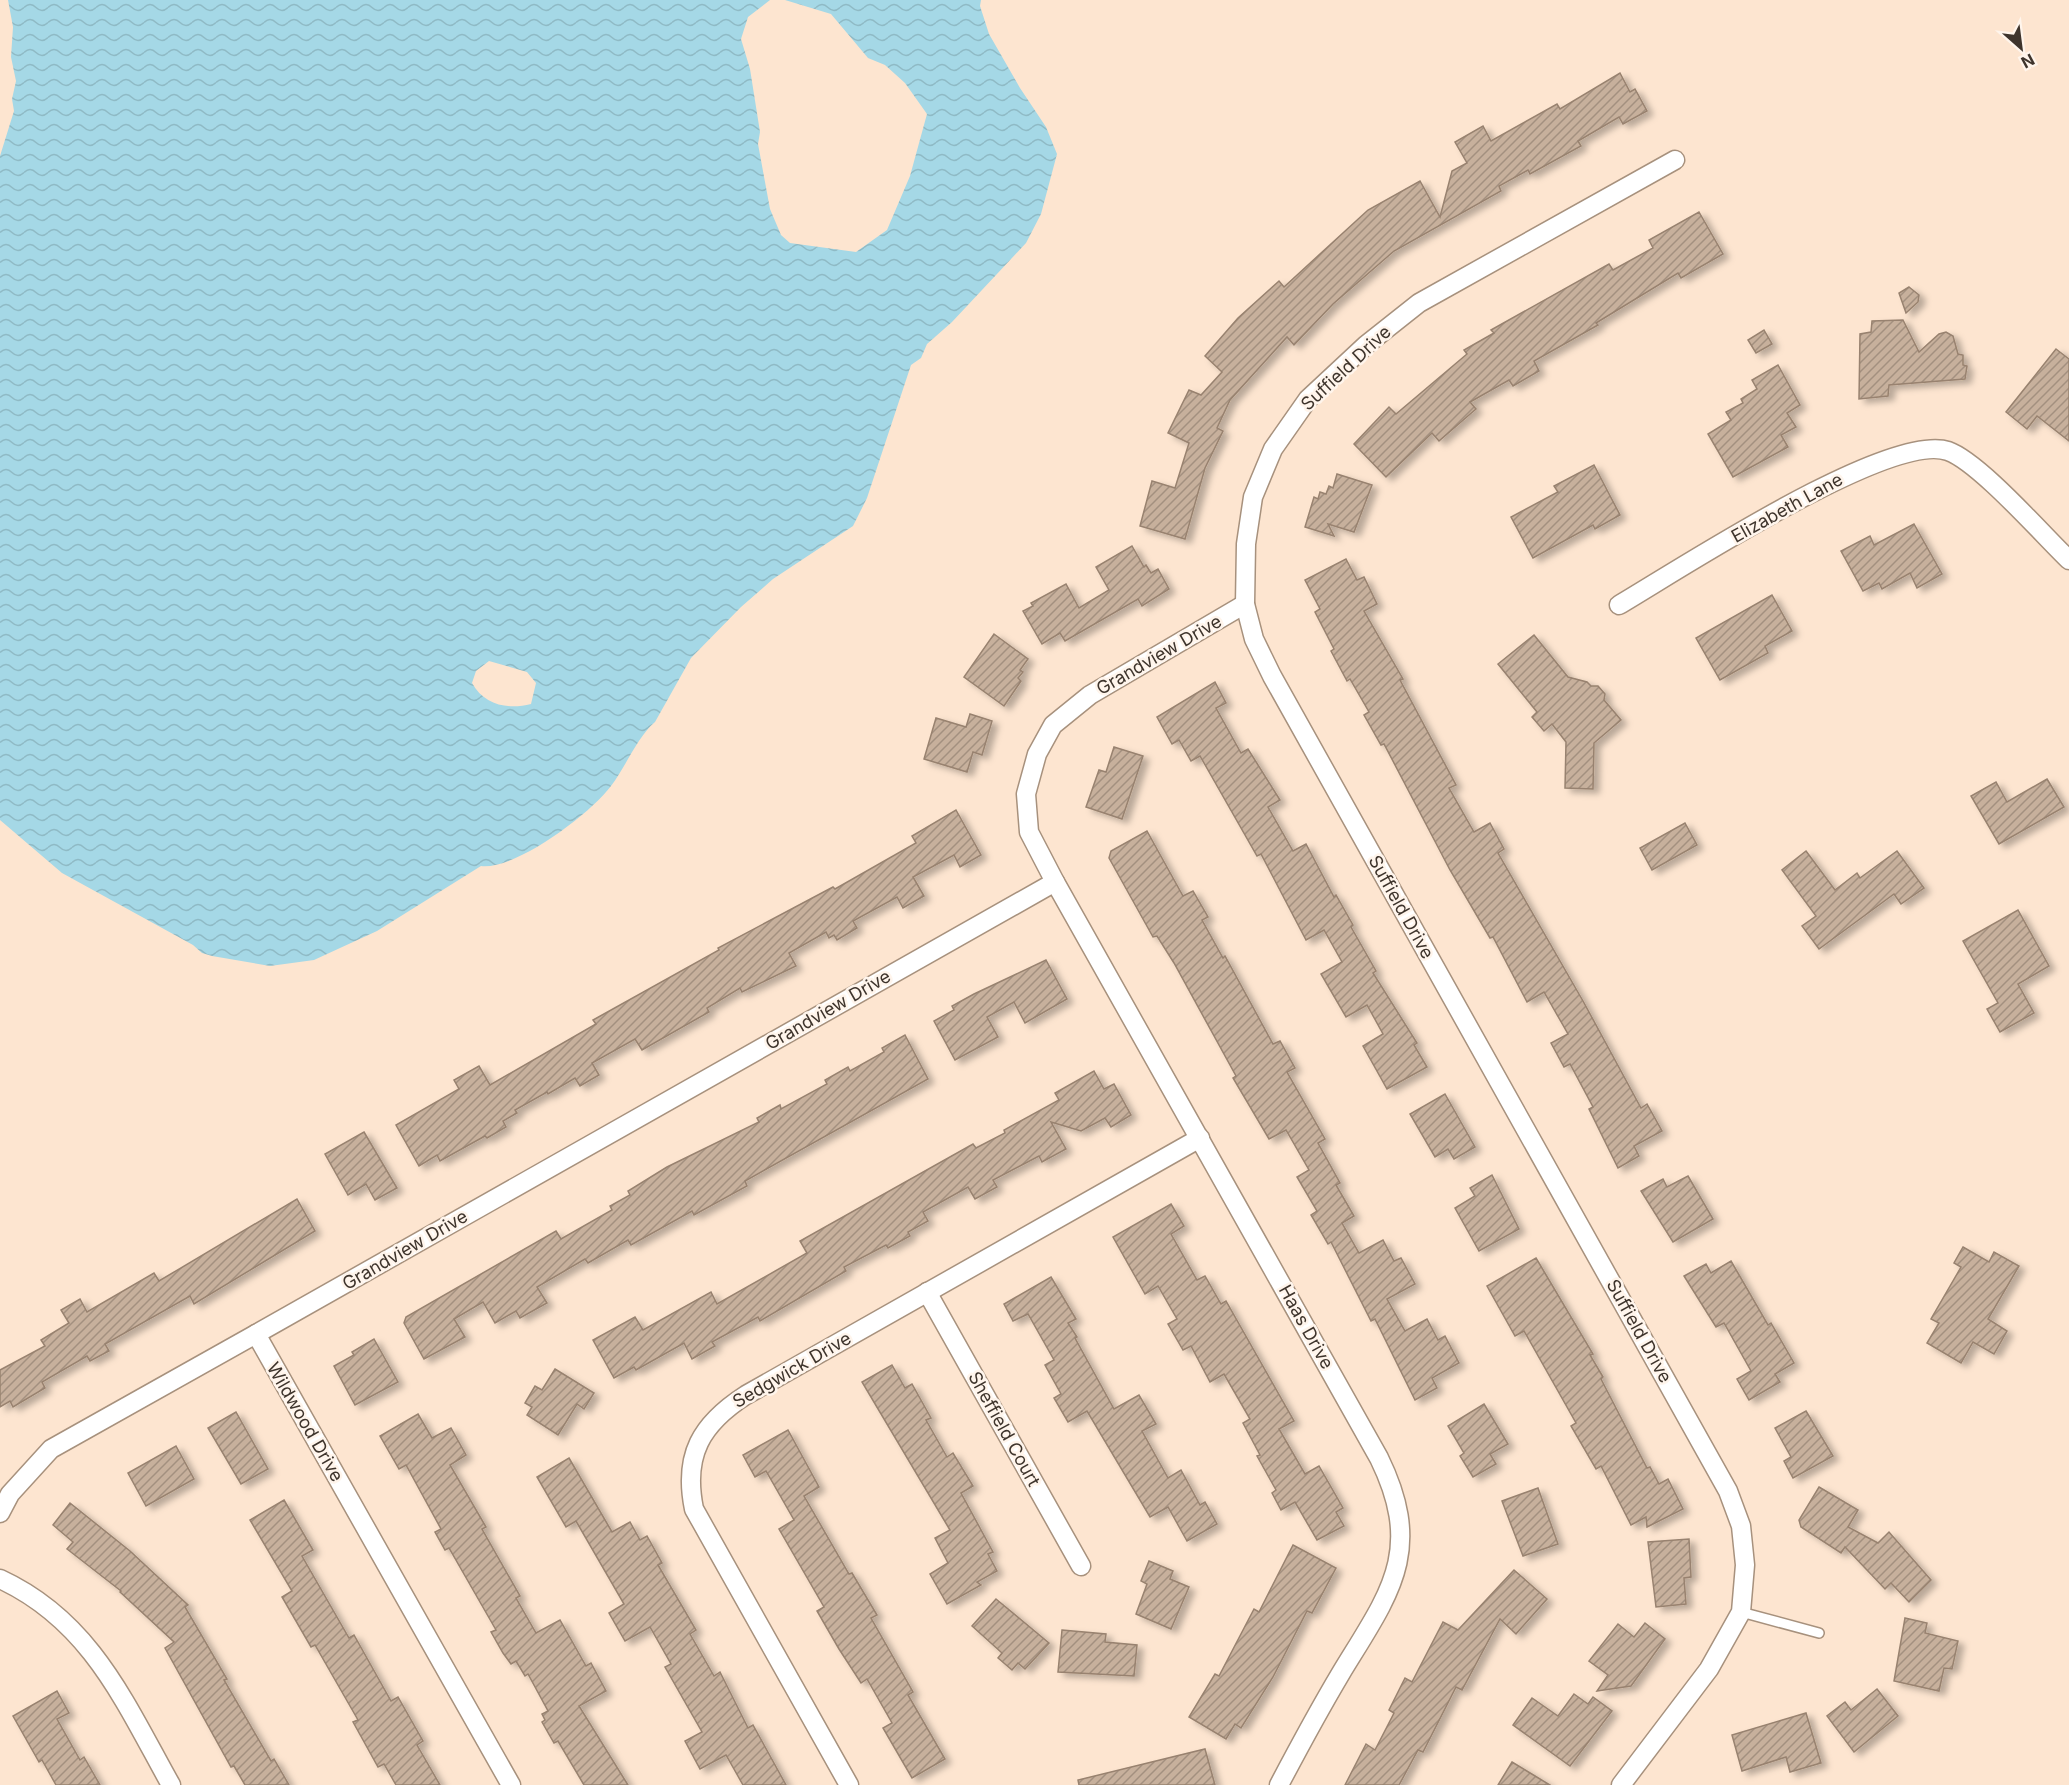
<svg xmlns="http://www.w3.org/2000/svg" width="2069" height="1785" font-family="Inter,sans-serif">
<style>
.water{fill:url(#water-waves);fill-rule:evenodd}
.building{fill:url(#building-hatch);stroke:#98826f;stroke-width:1.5;filter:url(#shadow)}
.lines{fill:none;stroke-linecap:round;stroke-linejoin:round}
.service-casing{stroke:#a7917d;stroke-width:12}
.minor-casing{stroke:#a7917d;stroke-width:21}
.service{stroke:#fff;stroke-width:9}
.minor{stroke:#fff;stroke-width:18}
.labels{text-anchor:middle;stroke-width:5;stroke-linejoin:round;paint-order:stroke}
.street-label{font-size:18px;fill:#3e342c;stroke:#fff5ec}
</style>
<defs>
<pattern id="water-waves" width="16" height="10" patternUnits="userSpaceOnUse" patternTransform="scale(1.5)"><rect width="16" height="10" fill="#a5d8e6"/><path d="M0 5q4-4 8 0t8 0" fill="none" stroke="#8fbac5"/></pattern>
<pattern id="building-hatch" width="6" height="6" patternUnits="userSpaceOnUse" patternTransform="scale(1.5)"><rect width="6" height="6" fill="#c7b09c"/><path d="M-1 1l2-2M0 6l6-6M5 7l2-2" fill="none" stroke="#a3907f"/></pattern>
<filter id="shadow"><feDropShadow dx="6" dy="4" stdDeviation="3" flood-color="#0004"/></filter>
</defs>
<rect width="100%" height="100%" fill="#fde5d0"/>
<!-- water -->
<path class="water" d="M8 0H770L748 17 741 39 750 69 760 132 758 144 770 209 781 235 790 243 856 252 887 230 910 176 927 114 905 83 885 65 868 58 831 14 785 0H981L980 6 989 34 1020 88 1046 127 1057 154 1041 214 1026 243 952 322 927 344 921 358 911 365 867 498 853 526 773 579 741 607 691 658 655 722C638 736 625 768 611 786 590 814 516 870 481 866L377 931 314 960 270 966 212 956 202 953 193 945 62 873 0 820V156L14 111 12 99 16 81 11 57 13 27ZM489 661 527 672 536 683 531 704C508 710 484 705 472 683L476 671Z"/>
<!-- building -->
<g class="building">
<polygon points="1620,73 1630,92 1635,89 1647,111 1623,124 1619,117 1578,141 1581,146 1530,174 1528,170 1499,186 1501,191 1394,251 1333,304 1294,345 1287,337 1230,400 1217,428 1223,431 1205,468 1185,539 1140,526 1152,481 1175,488 1189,443 1168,433 1189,390 1201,395 1222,372 1205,356 1238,318 1279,281 1284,287 1368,210 1420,181 1440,217 1452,171 1467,163 1455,142 1483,126 1491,141 1557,104 1560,109"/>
<polygon points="1699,212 1723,254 1681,278 1678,273 1596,323 1598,325 1534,361 1539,371 1513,386 1509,380 1470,402 1476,409 1439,441 1432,433 1386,477 1354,444 1389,407 1396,414 1467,354 1464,350 1494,333 1491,330 1609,264 1613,270 1653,248 1649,240"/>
<polygon points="1909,287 1919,295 1918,302 1906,313 1899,293"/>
<polygon points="1903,320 1919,352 1939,334 1946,332 1953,336 1958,354 1963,355 1963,365 1967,366 1965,379 1889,385 1888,396 1859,399 1860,334 1871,332 1872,321"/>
<polygon points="1764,330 1772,344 1756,353 1748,340"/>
<polygon points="2056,349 2069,359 2069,441 2037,416 2027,429 2006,412"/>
<polygon points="1778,365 1800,405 1787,413 1796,427 1781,435 1788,447 1733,477 1708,434 1731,420 1726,412 1743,403 1741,399 1757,389 1752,380"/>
<polygon points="1594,465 1620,515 1595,529 1593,525 1533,558 1511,517 1558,492 1554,486"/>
<polygon points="1337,474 1372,485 1354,532 1328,524 1334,536 1305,527 1314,497 1318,499 1320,492 1326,494 1329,486 1333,488"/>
<polygon points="1914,524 1942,574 1917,588 1910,573 1882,589 1879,583 1863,591 1841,551 1870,536 1874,545"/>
<polygon points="1132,546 1144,567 1146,565 1151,573 1158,569 1169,589 1142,606 1138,599 1065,641 1060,633 1042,644 1023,611 1033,606 1031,603 1066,584 1079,608 1109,590 1096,567"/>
<polygon points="1346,559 1357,580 1364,577 1377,604 1364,611 1403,679 1400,680 1456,785 1449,788 1474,832 1490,823 1504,849 1498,853 1583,1001 1641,1108 1647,1104 1662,1131 1634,1146 1639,1156 1618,1168 1589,1109 1593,1107 1570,1064 1564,1067 1551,1043 1568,1034 1544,992 1527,1002 1493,937 1490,938 1450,870 1384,744 1381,745 1364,715 1369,712 1350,679 1347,681 1331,651 1334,649 1315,612 1320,609 1305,580"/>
<polygon points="1772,595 1792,631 1765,646 1768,653 1720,680 1696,638"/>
<polygon points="994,634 1028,659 1020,670 1023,672 1018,678 1021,681 1004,706 964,677"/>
<polygon points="1534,635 1568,677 1587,682 1591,686 1598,686 1605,694 1604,700 1621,720 1594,743 1593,789 1565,788 1566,742 1552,724 1544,731 1532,717 1537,712 1498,664"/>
<polygon points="1215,682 1226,703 1216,708 1241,753 1248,749 1280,800 1268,807 1293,851 1306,844 1334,897 1336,895 1353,925 1351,927 1376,971 1373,973 1417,1043 1414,1045 1427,1067 1387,1089 1363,1046 1383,1034 1367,1005 1346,1017 1321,974 1342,962 1324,930 1306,940 1261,854 1257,856 1200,756 1191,761 1179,740 1172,744 1157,717"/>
<polygon points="970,714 992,721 982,755 973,752 967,772 924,759 936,718 966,727"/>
<polygon points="1114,747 1143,756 1122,819 1086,807 1099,770 1106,772"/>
<polygon points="2047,779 2064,807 1999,844 1971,796 1996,782 2007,802"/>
<polygon points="956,810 981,855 960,867 954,855 913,877 924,896 903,908 897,897 853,921 857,928 837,940 834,935 829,938 826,932 789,953 796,966 742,992 740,988 707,1008 709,1012 642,1050 635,1039 592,1063 599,1075 580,1086 575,1078 548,1094 547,1092 515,1110 517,1113 503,1121 506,1127 487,1138 485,1136 440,1161 437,1155 419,1166 396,1125 459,1089 454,1080 479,1066 490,1085 596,1024 593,1020 719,950 718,948 833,887 835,889 916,843 912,836"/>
<polygon points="1685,823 1697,845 1652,870 1640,848"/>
<polygon points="1147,831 1183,896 1193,891 1208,917 1202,920 1223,958 1225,956 1273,1044 1280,1041 1295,1068 1287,1072 1325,1139 1318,1143 1340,1183 1336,1185 1354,1216 1342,1223 1359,1253 1383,1240 1394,1261 1401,1258 1415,1284 1387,1299 1405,1331 1427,1319 1438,1340 1445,1336 1459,1363 1432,1378 1437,1388 1415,1400 1375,1319 1371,1321 1331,1242 1328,1244 1311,1215 1317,1211 1297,1177 1309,1170 1286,1130 1269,1139 1233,1078 1236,1076 1174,963 1157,936 1153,937 1109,858 1111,851"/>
<polygon points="1806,851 1835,890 1857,873 1860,878 1897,851 1924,888 1901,904 1894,894 1819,949 1802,926 1816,916 1782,870"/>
<polygon points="2018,910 2049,966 2018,984 2034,1013 2000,1032 1987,1009 1998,1003 1963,941"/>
<polygon points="1046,960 1067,999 1025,1023 1014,1002 987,1017 998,1037 955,1060 934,1021 954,1010 952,1006 974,994"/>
<polygon points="905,1035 928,1079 745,1181 747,1186 694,1215 692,1211 631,1245 628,1240 588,1263 585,1259 537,1287 547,1303 520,1318 516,1311 495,1323 483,1302 454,1319 465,1337 424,1359 404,1323 406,1317 556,1231 561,1239 612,1210 610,1206 630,1195 628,1191 667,1167 759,1122 757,1118 780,1105 781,1109 827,1084 825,1080 848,1067 850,1071 884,1052 882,1048"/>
<polygon points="1094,1071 1104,1089 1114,1084 1131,1115 1111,1127 1105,1118 1081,1131 1051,1122 1066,1149 1042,1162 1039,1156 993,1180 997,1187 975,1199 968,1187 923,1212 928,1221 908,1232 910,1236 888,1248 886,1245 844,1267 846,1271 760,1321 758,1317 712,1342 715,1346 692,1359 684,1343 636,1370 634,1367 614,1378 593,1340 635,1317 643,1330 711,1292 717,1304 807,1253 800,1241 973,1144 976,1148 1005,1133 1004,1130 1059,1100 1055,1093"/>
<polygon points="1445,1094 1475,1147 1454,1159 1448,1149 1435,1157 1410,1114"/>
<polygon points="364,1132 397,1188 375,1200 366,1184 348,1195 325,1154"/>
<polygon points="1492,1175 1519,1229 1479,1251 1455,1208 1475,1196 1470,1188"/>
<polygon points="1688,1176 1713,1219 1673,1242 1641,1191 1663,1179 1667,1187"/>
<polygon points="297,1199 315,1231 194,1304 190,1296 105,1344 109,1351 90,1361 87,1356 42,1382 45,1388 13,1407 10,1401 0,1407 0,1370 45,1346 41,1340 69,1323 61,1310 80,1299 87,1312 154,1273 159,1281"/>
<polygon points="1171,1204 1184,1226 1171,1234 1197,1280 1205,1276 1221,1304 1226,1301 1294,1421 1279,1429 1305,1474 1319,1466 1343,1508 1336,1512 1344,1526 1317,1540 1295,1502 1281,1510 1272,1493 1276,1490 1257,1456 1260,1455 1243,1423 1250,1419 1224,1374 1210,1382 1191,1346 1183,1350 1168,1324 1177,1319 1158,1286 1145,1294 1113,1237"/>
<polygon points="1963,1247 1989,1262 1994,1252 2019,1266 1988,1319 2007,1331 1994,1354 1973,1342 1961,1363 1927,1343 1939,1323 1931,1319 1961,1267 1954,1263"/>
<polygon points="1536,1258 1593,1354 1590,1355 1603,1377 1601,1379 1647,1468 1650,1467 1659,1484 1668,1479 1683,1509 1647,1527 1646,1517 1631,1525 1601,1466 1596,1469 1571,1426 1576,1423 1524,1331 1515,1336 1487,1286"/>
<polygon points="1731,1261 1768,1325 1771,1323 1794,1363 1775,1374 1780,1382 1749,1400 1737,1379 1751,1371 1724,1323 1716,1327 1684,1276 1706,1264 1711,1273"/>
<polygon points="1051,1277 1076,1319 1068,1323 1077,1337 1075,1338 1114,1409 1139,1395 1156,1424 1142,1431 1168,1478 1181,1470 1200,1505 1205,1502 1217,1524 1187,1541 1168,1507 1150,1517 1087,1411 1068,1422 1054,1398 1061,1394 1045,1365 1054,1360 1028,1314 1013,1321 1004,1304"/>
<polygon points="374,1339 398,1382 355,1405 334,1366 354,1355 352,1352"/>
<polygon points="892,1365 905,1388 912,1384 931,1418 926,1420 947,1457 953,1453 973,1486 961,1493 993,1552 988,1554 997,1571 977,1582 981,1585 947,1604 930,1574 948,1563 935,1538 950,1530 862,1382"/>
<polygon points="555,1369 594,1393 584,1409 577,1404 558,1435 527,1415 532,1407 525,1403 535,1386 542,1390"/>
<polygon points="1484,1404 1508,1444 1490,1454 1496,1464 1473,1477 1460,1456 1464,1453 1448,1426"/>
<polygon points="1806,1411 1833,1456 1793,1478 1784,1461 1791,1457 1775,1428"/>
<polygon points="236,1412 268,1469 241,1484 208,1428"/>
<polygon points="418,1414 432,1438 451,1428 466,1455 450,1465 486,1527 482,1529 520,1596 516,1598 536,1633 560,1620 586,1666 591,1663 606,1691 579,1706 628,1785 584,1785 558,1741 554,1743 542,1722 545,1720 542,1714 548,1711 528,1674 525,1676 516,1661 511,1664 503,1653 491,1632 496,1630 449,1548 445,1550 435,1532 441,1529 406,1465 399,1469 380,1436"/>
<polygon points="788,1430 819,1487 804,1496 849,1574 852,1573 877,1615 871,1618 913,1692 908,1695 945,1759 912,1778 883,1728 892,1723 867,1679 861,1683 839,1649 817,1611 824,1607 779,1529 794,1520 766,1471 755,1477 743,1455"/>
<polygon points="176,1446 194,1479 146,1506 128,1473"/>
<polygon points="569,1458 612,1532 630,1522 640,1540 647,1536 662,1563 658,1565 696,1630 690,1634 714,1676 720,1672 748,1728 753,1725 786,1785 743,1785 726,1755 700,1769 685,1741 702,1732 665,1667 671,1664 650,1627 625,1641 609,1613 624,1604 576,1521 566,1527 537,1477"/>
<polygon points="1819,1487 1858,1510 1848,1527 1878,1543 1889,1532 1931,1580 1909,1602 1891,1583 1885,1589 1845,1547 1841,1553 1801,1527 1799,1520"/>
<polygon points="1538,1488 1558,1544 1523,1556 1502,1501"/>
<polygon points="284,1500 313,1550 302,1556 349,1638 354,1635 391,1701 398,1697 423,1741 417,1745 440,1785 396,1785 384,1764 378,1767 353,1722 358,1720 315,1645 311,1647 282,1597 292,1591 250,1520"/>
<polygon points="70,1503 130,1551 188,1605 185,1607 227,1679 224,1680 271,1761 274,1759 289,1785 245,1785 234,1766 231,1767 165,1648 174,1642 120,1592 121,1591 67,1549 73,1542 53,1525"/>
<polygon points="1689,1539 1691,1577 1684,1578 1686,1604 1656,1607 1648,1542"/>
<polygon points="1293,1545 1336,1568 1312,1613 1307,1611 1273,1677 1241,1728 1235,1724 1226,1739 1189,1717 1215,1674 1219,1676 1254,1609 1259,1612"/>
<polygon points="1149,1561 1173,1571 1170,1579 1189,1587 1171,1629 1136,1614 1147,1584 1141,1581"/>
<polygon points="1514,1570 1547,1599 1516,1634 1500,1619 1462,1690 1456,1687 1423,1752 1418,1750 1399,1785 1345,1785 1366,1744 1375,1750 1394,1713 1389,1710 1405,1678 1412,1682 1443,1622 1458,1630"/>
<polygon points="996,1599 1049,1643 1025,1669 1018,1663 1012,1670 998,1658 1002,1653 972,1626"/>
<polygon points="1905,1618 1927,1623 1925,1633 1958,1641 1952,1669 1944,1668 1939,1691 1894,1681"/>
<polygon points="1645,1623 1665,1639 1631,1686 1597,1691 1608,1675 1589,1661 1618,1624 1634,1637"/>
<polygon points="1062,1630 1106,1634 1105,1642 1137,1645 1134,1676 1058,1672"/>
<polygon points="1877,1689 1898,1716 1854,1752 1827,1716 1845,1702 1851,1710"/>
<polygon points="57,1691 69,1713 57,1719 80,1760 84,1757 100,1785 56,1785 42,1760 39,1762 13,1716"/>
<polygon points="1574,1694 1588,1704 1593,1697 1612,1711 1570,1766 1513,1725 1532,1698 1558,1716"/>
<polygon points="1806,1713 1821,1763 1790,1772 1786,1757 1742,1771 1732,1735"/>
<polygon points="1205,1749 1215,1785 1079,1785 1078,1780"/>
<polygon points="1512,1762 1550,1785 1498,1785"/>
</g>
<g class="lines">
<defs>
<polyline id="service" points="1741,1612 1819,1633"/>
<g id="minor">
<path d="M1619 605C1677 571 1890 431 1948 451 1979 462 2042 534 2069 560"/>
<path d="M1055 882 1379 1458C1425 1552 1389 1594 1341 1673 1319 1710 1299 1747 1279 1785"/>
<polyline points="927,1292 1081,1566"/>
<polyline points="256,1334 1055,882 1029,832 1026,794 1037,754 1053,725 1090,695 1245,604"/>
<polyline points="0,1513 10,1494 51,1449 256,1334 511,1785"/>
<path d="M0 1579C91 1621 125 1703 171 1785"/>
<path d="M849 1785 694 1509C683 1455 701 1424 746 1395L1200 1138"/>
<polyline points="1621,1785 1709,1669 1741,1612 1745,1565 1741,1526 1728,1491 1272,676 1254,639 1245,604 1246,544 1253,497 1273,449 1308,399 1366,345 1419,303 1675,160"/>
</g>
</defs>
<!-- service casing -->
<use href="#service" class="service-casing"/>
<!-- minor casing -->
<use href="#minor" class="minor-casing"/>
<!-- service -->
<use href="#service" class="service"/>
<!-- minor -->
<use href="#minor" class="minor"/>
</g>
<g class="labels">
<!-- street labels -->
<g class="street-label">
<text transform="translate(1346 368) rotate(-43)" y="6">Suffield Drive</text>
<text transform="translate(1787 508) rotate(-29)" y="6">Elizabeth Lane</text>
<text transform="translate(1159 655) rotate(-30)" y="6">Grandview Drive</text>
<text transform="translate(1401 907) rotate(61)" y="6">Suffield Drive</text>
<text transform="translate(828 1010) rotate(-30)" y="6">Grandview Drive</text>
<text transform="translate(405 1250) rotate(-30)" y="6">Grandview Drive</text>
<text transform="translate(1306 1327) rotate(61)" y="6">Haas Drive</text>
<text transform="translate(1639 1331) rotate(61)" y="6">Suffield Drive</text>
<text transform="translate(792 1370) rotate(-30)" y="6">Sedgwick Drive</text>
<text transform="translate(305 1422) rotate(60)" y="6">Wildwood Drive</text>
<text transform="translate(1004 1429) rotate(61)" y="6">Sheffield Court</text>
</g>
</g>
<!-- north arrow -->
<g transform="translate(2021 48) rotate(152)" stroke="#fff5ec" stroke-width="4.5" paint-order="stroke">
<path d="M0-4.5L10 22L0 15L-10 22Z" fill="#3e342c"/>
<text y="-9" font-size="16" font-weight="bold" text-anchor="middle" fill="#3e342c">N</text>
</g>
</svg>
